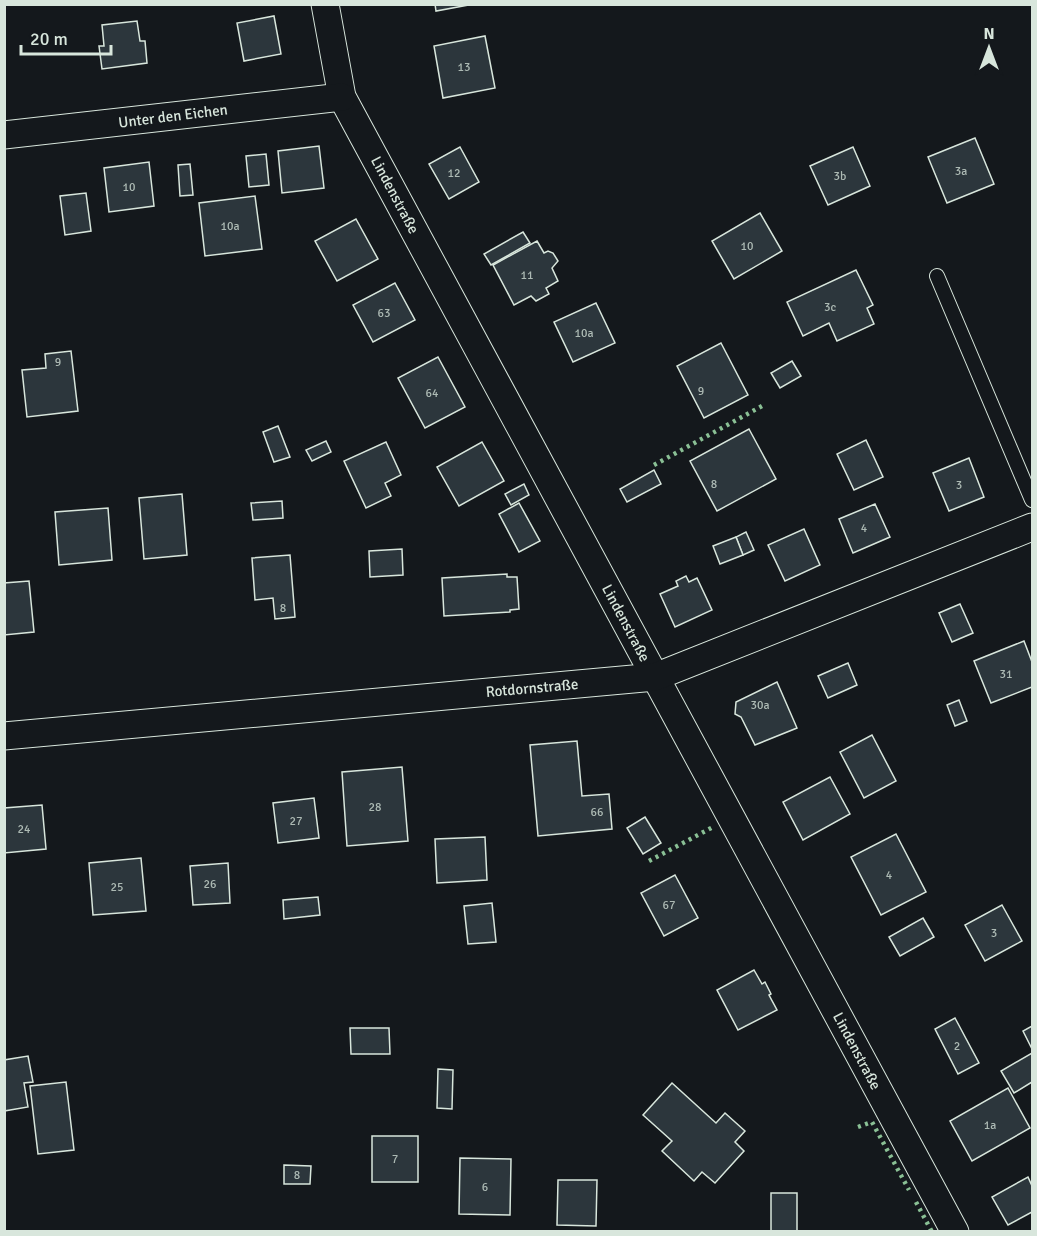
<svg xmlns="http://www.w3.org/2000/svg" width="1037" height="1236" font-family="Signika,sans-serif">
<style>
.building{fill:#2c363c;stroke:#d8e6dc;stroke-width:1.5}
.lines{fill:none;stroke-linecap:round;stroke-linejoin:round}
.service-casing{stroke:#d8e6dc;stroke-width:16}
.minor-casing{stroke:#d8e6dc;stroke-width:29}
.service{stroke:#14181c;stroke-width:14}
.minor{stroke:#14181c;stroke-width:27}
.hedge{stroke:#8ac095;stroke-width:4.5;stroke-dasharray:3 4.5;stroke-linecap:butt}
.labels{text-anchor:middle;stroke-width:4.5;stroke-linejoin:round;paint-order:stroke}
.number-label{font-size:12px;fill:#adbab4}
.street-label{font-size:15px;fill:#d8e6dc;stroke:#14181c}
</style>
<rect width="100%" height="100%" fill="#14181c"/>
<!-- building -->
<g class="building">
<polygon points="435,4 474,4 436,11"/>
<polygon points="274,16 281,54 244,61 237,23"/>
<polygon points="137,21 140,41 145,41 147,63 102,69 99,46 104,46 102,25"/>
<polygon points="485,36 495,88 443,98 434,46"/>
<polygon points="975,138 994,184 947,203 928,157"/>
<polygon points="319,146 324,188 282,193 278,151"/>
<polygon points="460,147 479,182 449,199 429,164"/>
<polygon points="853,147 870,186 828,205 810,166"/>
<polygon points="266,154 269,185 249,187 246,156"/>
<polygon points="149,162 154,206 109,212 104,168"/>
<polygon points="190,164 193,195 180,196 178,165"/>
<polygon points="86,193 91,231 65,235 60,196"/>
<polygon points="255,196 262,249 205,256 199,203"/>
<polygon points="760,213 782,251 734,279 712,241"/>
<polygon points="356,219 378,259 337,281 315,241"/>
<polygon points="523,232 530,243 491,265 484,254"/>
<polygon points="537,241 544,253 548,251 553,253 558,261 552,268 558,281 546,288 549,294 536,301 531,296 514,305 493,265"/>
<polygon points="856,270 873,305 867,308 874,324 837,341 829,323 803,336 787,302"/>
<polygon points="395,283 415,320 373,342 353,305"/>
<polygon points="596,303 615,343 573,362 554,322"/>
<polygon points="721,343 748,395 704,418 677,366"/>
<polygon points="71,351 78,411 27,417 22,370 46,368 45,354"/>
<polygon points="438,357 465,407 425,428 398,378"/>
<polygon points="792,361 801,376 780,388 771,373"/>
<polygon points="278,426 290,457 274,462 263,432"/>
<polygon points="749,429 776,479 717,511 690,461"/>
<polygon points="866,440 883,477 854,490 837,454"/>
<polygon points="326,441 331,452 312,461 306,450"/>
<polygon points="386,442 401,475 385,483 391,496 366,508 344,461"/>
<polygon points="482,442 504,481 459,506 437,467"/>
<polygon points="969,458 984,497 949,511 933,473"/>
<polygon points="654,470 661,484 627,502 620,489"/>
<polygon points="524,484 529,495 511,505 505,494"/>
<polygon points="182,494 187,555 144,559 139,498"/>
<polygon points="282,501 283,518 253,520 251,503"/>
<polygon points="519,503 540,541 519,552 499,514"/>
<polygon points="875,504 890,537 853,553 839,519"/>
<polygon points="108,508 112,560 59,565 55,512"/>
<polygon points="804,529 820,565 785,581 768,545"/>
<polygon points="746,532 754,550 743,555 736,537"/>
<polygon points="736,537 743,555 720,564 713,546"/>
<polygon points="402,549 403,575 370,577 369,551"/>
<polygon points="290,555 295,617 275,619 273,598 255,600 252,558"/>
<polygon points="507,574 507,577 517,577 519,609 510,610 510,612 444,616 442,578"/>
<polygon points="686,576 689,582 697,578 712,610 675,627 660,594 678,586 676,581"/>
<polygon points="29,581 34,632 4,635 4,583"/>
<polygon points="960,604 973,633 952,642 939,613"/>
<polygon points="1024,641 1032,662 1032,687 991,703 974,661"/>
<polygon points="848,663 857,685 828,698 818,676"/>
<polygon points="777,682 797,728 755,745 741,717 735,714 736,702"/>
<polygon points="959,700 967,721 955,726 947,705"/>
<polygon points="872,735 896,781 864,798 840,752"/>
<polygon points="577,741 582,796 609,794 612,829 538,836 530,745"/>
<polygon points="402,767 408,841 347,846 342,772"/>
<polygon points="830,777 850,814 803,840 783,802"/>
<polygon points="314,798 319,838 278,843 273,803"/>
<polygon points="42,805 46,849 4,853 4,808"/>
<polygon points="645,817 661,843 643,854 627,828"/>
<polygon points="896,834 926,892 881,915 851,857"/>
<polygon points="485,837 487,880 437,883 435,839"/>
<polygon points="141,858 146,911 93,915 89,863"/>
<polygon points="228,863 230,903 193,905 190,866"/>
<polygon points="675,875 698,918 664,936 641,893"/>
<polygon points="318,897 320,915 284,919 283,900"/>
<polygon points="492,903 496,942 468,944 464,906"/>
<polygon points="1002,905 1022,941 985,961 965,925"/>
<polygon points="923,918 934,937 900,956 889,937"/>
<polygon points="754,970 762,984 765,982 771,994 769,995 777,1010 738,1030 717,990"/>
<polygon points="955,1018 979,1063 958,1074 935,1029"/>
<polygon points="1032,1026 1032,1049 1023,1031"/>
<polygon points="350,1028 389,1028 390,1054 351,1054"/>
<polygon points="1032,1053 1032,1082 1014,1093 1001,1071"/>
<polygon points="28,1056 33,1082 24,1083 28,1107 4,1111 4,1060"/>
<polygon points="438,1069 453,1070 452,1109 437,1108"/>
<polygon points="66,1082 74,1150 38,1154 30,1086"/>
<polygon points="672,1083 716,1123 725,1113 745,1131 735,1142 744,1151 715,1183 702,1172 694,1181 662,1151 672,1141 643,1115"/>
<polygon points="1008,1088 1030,1128 972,1161 950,1121"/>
<rect x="372" y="1136" width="46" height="46"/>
<polygon points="460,1158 511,1159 510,1215 459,1214"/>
<polygon points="284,1165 311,1166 310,1184 284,1184"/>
<polygon points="1028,1177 1032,1186 1032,1212 1008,1225 992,1197"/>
<polygon points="558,1180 597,1180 596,1226 557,1225"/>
<rect x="771" y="1193" width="26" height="39"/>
</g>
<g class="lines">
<defs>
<polyline id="service" points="937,276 1032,500"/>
<g id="minor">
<polyline points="325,4 342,97 955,1232"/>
<polyline points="4,135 342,97"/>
<polyline points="4,736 655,677 1032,527"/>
</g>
</defs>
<!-- service casing -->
<use href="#service" class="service-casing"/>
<!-- minor casing -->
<use href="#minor" class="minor-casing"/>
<!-- service -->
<use href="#service" class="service"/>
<!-- minor -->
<use href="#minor" class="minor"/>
<!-- hedge -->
<g class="hedge">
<polyline points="654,465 762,406"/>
<polyline points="649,861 713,827"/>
<polyline points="858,1127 872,1122 909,1190"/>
<polyline points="916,1202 932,1232"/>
</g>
</g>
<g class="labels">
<!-- number labels -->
<g class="number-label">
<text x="464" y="71">13</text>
<text x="961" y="175">3a</text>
<text x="454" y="177">12</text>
<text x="840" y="180">3b</text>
<text x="129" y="191">10</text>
<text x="230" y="230">10a</text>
<text x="747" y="250">10</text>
<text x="527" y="279">11</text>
<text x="830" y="311">3c</text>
<text x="384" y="317">63</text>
<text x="584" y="337">10a</text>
<text x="58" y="366">9</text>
<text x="701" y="395">9</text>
<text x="432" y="397">64</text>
<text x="714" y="488">8</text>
<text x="959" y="489">3</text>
<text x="864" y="532">4</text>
<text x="283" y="612">8</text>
<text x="1006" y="678">31</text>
<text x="760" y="709">30a</text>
<text x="375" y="811">28</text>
<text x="597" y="816">66</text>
<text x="296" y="825">27</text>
<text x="24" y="833">24</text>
<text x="889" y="879">4</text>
<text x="210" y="888">26</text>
<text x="117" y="891">25</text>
<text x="669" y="909">67</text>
<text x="994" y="937">3</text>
<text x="957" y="1050">2</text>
<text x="990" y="1129">1a</text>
<text x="395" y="1163">7</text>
<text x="297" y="1179">8</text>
<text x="485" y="1191">6</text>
</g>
<!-- street labels -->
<g class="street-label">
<text transform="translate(173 116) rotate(-7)" y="5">Unter den Eichen</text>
<text transform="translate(395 195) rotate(62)" y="5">Lindenstraße</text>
<text transform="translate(626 623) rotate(62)" y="5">Lindenstraße</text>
<text transform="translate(532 688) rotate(-5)" y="5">Rotdornstraße</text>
<text transform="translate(857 1051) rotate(62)" y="5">Lindenstraße</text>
</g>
</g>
<!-- border -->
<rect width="1037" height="1236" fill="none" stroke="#d8e6dc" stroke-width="12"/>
<!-- north arrow -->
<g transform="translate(989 48)" stroke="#14181c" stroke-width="4.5" paint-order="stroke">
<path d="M0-4.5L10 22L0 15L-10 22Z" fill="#d8e6dc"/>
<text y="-9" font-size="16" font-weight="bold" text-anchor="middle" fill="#d8e6dc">N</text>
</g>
<!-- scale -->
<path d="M21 45v9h90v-9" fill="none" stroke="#d8e6dc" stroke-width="3"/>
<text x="30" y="45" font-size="18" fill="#d8e6dc" stroke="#14181c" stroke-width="4.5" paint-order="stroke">20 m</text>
</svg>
